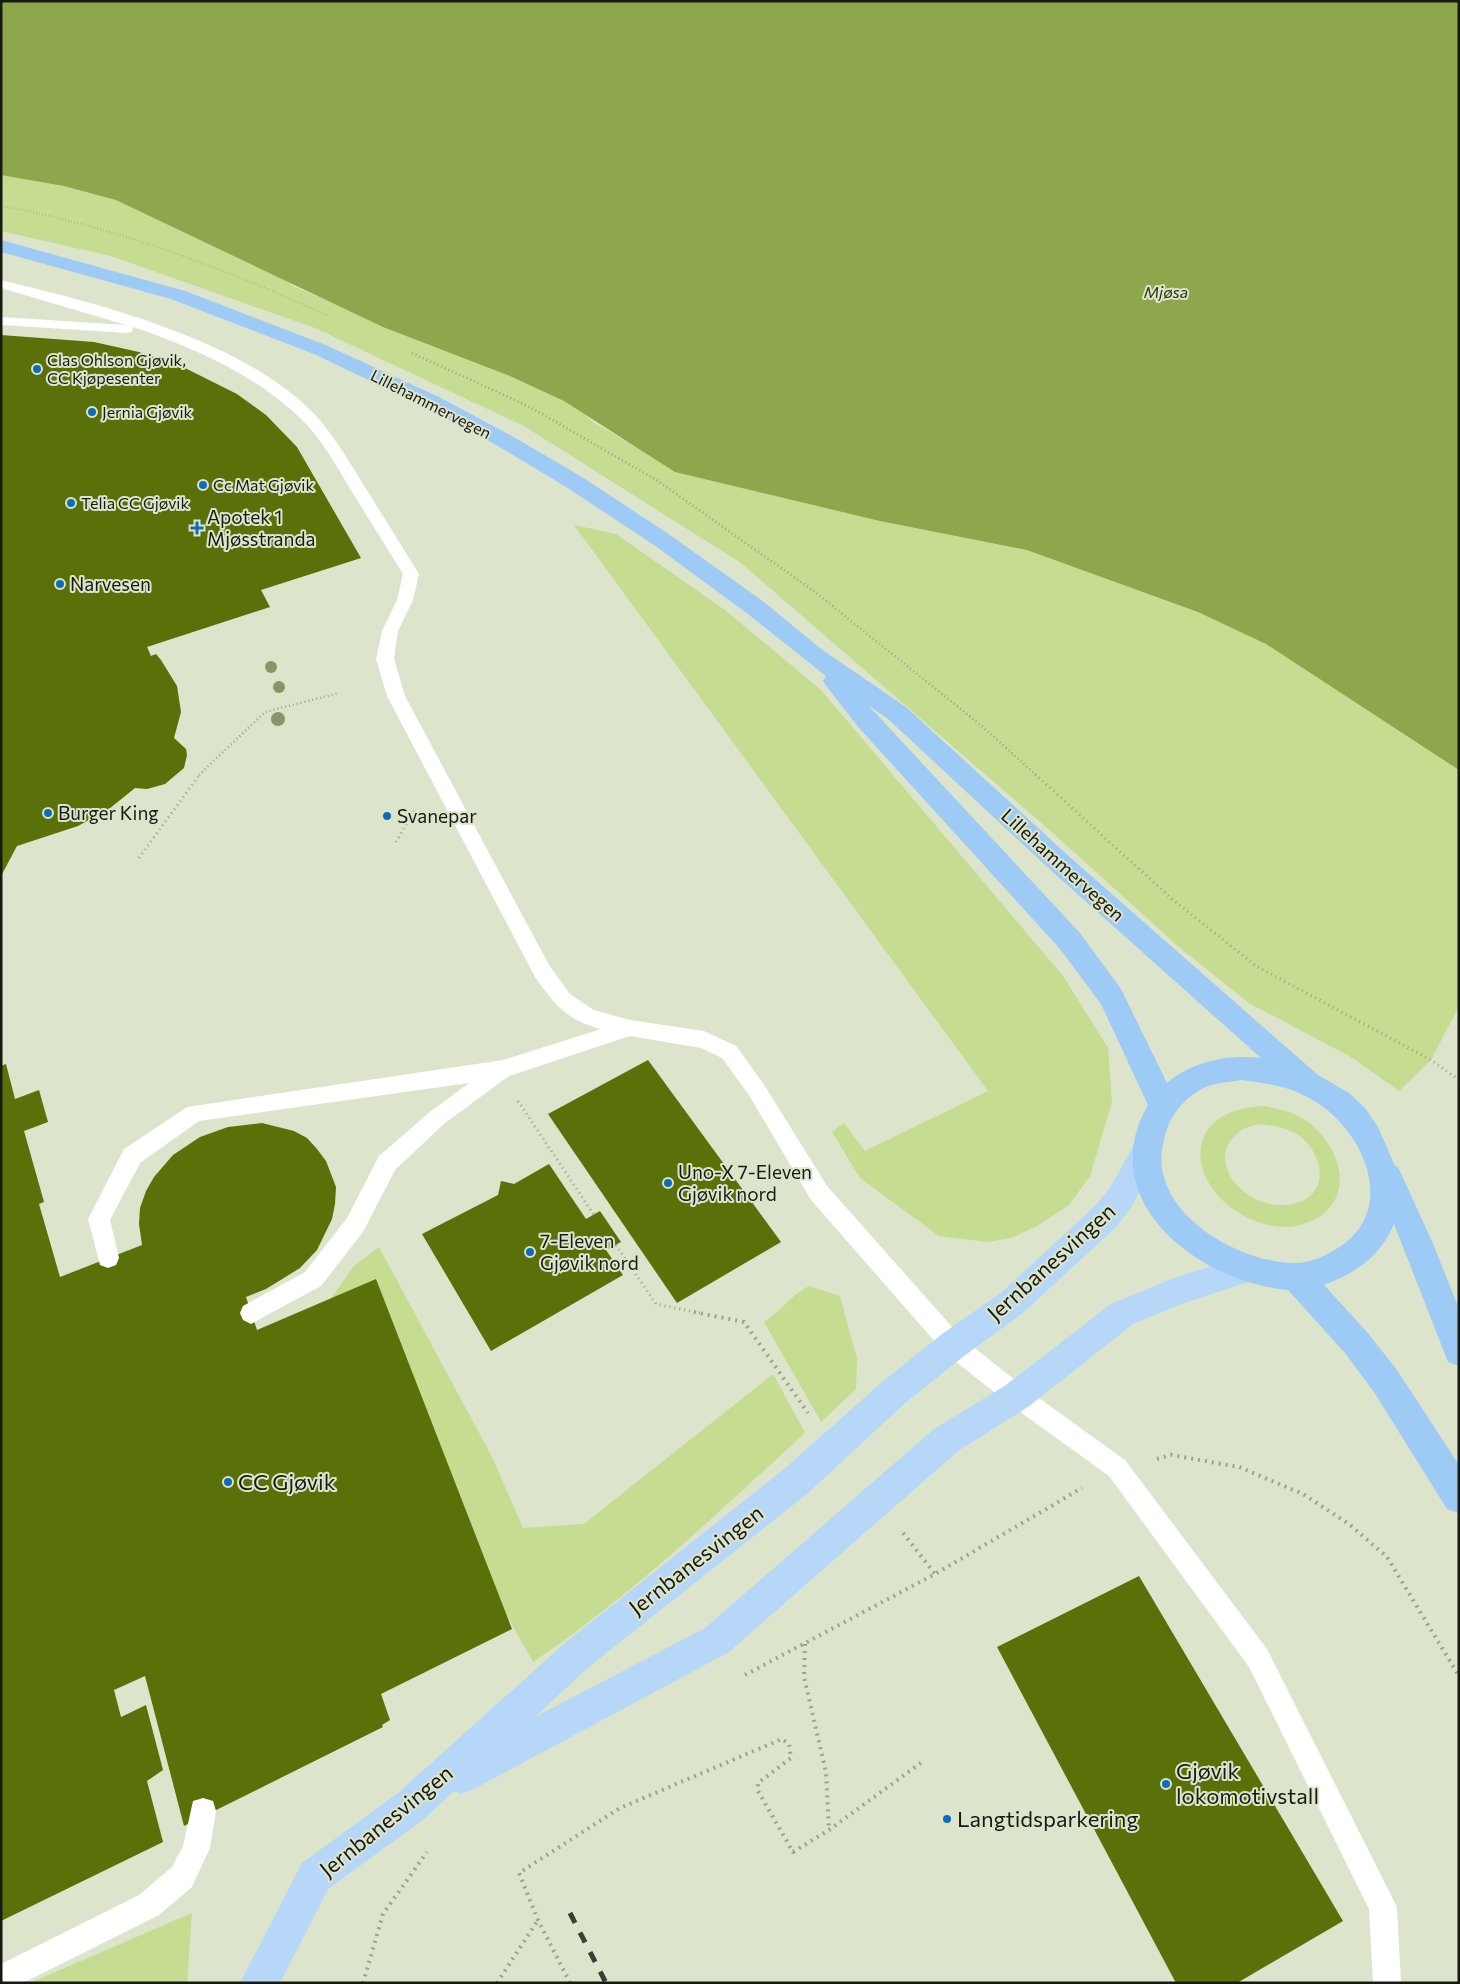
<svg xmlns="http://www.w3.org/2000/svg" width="1460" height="1984" font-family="Commissioner,sans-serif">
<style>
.green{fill:#c5dc91;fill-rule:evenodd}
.water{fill:#8ea74c}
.building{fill:#5a7008}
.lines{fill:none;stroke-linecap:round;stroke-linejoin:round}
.path-far3{stroke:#9ca38f;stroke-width:2;stroke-dasharray:0.5 2.5;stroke-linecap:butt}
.path-far2{stroke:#9ca38f;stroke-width:2.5;stroke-dasharray:1 3;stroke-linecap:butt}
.path-far1{stroke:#9ca38f;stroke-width:3;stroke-dasharray:1 4;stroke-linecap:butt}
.path{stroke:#9ca38f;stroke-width:4;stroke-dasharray:2 5;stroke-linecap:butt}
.service{fill:#fff;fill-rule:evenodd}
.primary{fill:#b6d7f8;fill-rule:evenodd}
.trunk{fill:#9ecaf6;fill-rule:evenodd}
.rail{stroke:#3b3f33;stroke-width:5;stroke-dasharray:11 11;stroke-linecap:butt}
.tree{fill:#899566}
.poi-dot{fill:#0e6dba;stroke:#dce4cb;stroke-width:2}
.labels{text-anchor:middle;stroke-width:4;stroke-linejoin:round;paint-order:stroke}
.far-water-label{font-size:16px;font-style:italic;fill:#2a340e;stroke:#dce4cb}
.far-poi-label{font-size:16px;fill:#171a11;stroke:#dce4cb;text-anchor:start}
.far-street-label{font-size:16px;fill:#171a11;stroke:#dce4cb}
.poi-label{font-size:19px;fill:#171a11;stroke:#dce4cb;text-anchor:start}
.street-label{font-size:19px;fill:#171a11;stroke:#dce4cb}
.near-street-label{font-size:22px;fill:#171a11;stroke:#dce4cb}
.near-poi-label{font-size:22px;fill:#171a11;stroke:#dce4cb;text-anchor:start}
</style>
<rect width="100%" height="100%" fill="#dce4cb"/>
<!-- green -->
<g class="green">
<polygon points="1,172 55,175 261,257 293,286 361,315 555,387 594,423 657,458 1032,541 1161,587 1459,744 1459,1006 1431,1060 1399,1091 1351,1057 1249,1003 1179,947 1054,834 741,563 524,426 315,328 111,256 1,231"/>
<polygon points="574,525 616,534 725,610 821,690 1063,976 1108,1048 1112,1102 1090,1176 1069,1205 1037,1226 1011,1238 987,1242 939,1236 860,1178 832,1132 844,1123 865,1151 988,1091"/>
<path d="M1264 1106C1279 1109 1294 1112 1307 1121 1335 1142 1356 1187 1323 1214 1319 1218 1312 1220 1306 1223 1296 1228 1280 1228 1269 1225 1191 1207 1167 1110 1264 1106ZM1258 1124C1272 1125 1283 1127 1295 1133 1319 1146 1333 1187 1302 1201 1256 1221 1197 1164 1240 1131 1245 1127 1253 1126 1258 1124Z"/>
<path d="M379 1247 492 1457 523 1528 584 1524 773 1374 805 1433C717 1513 632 1596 533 1662L330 1300 354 1266Z"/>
<path d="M809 1286 840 1296 857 1359 856 1389 821 1422 764 1322C782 1310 790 1296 809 1286Z"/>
<polygon points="192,1913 187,1983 30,1983"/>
</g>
<!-- water -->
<polygon class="water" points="1,1 1459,1 1459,770 1266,644 1198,612 1027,550 880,521 675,472 564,401 510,376 383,327 116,200 64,186 1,175"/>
<!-- building -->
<g class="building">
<polygon points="1,335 94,342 139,352 181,366 237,394 266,415 297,447 361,558 261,590 270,607 147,647 151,656 156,654 161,660 177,686 181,712 174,738 186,749 187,755 184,768 165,784 147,789 135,788 109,809 78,826 17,846 1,876"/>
<polygon points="648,1060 781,1242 677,1303 548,1114"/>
<polygon points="6,1064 15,1099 39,1090 48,1122 24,1131 44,1202 39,1204 60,1277 142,1245 139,1224 140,1208 146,1191 154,1177 173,1155 200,1137 228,1127 262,1123 294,1131 307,1138 317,1149 326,1161 336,1187 335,1204 332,1219 317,1250 300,1268 266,1289 246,1297 257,1330 376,1279 512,1629 381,1694 390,1720 382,1725 383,1727 184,1826 145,1676 114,1690 121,1717 146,1705 163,1770 147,1781 163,1842 1,1921 1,1066"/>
<polygon points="549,1164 586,1219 600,1211 621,1242 606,1250 623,1275 491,1351 422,1234 498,1195 501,1181 514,1184"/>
<polygon points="1139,1576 1343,1921 1237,1983 1176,1983 997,1647"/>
</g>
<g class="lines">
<!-- path-far3 -->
<path class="path-far3" d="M1 206C116 227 223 268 329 316"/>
<!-- path-far2 -->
<g class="path-far2">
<polyline points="412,353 530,407 658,481 815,592 983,727 1036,775"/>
<polyline points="199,775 265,712 339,693"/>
</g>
<!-- path-far1 -->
<g class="path-far1">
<polyline points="1035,774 1172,899 1256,966 1431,1060 1459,1080"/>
<polyline points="396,842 416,808"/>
<polyline points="139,858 200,774"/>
<polyline points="518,1101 594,1215"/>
<polyline points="616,1245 656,1304 700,1313"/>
</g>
<!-- path -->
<g class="path">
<polyline points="694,1312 744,1322 808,1413"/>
<polyline points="1157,1459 1171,1455 1239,1467 1303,1494 1349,1524 1387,1557 1459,1676"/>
<polyline points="903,1533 935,1574"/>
<polyline points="805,1644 804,1677 826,1772 829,1830"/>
<polyline points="745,1675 935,1574 1082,1488"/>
<polyline points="363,1983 383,1914 427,1852"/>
<polyline points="497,1983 538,1920"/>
<polyline points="570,1983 538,1920 519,1873 620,1808 782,1739 789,1744 791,1758 758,1783 758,1791 793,1852 829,1830 922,1762"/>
</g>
<!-- service -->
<g class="service">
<path d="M1 280C100 304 248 341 318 418 336 439 350 463 365 487 383 516 401 545 419 574L413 600 398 631 394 659 405 696 549 965 570 994 594 1010 630 1020 704 1031 736 1046 763 1083 827 1186 961 1337 1025 1388 1125 1460 1267 1649 1397 1907 1401 1983H1373L1369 1909 1249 1667 1109 1476 1009 1404 945 1353 811 1200 749 1095 722 1058 701 1048 630 1036 509 1076 445 1123 395 1170 363 1232 321 1286 251 1324 243 1320 240 1313 243 1306 305 1272 347 1218 379 1156 431 1111 469 1083 199 1121 140 1163 110 1220 119 1258 116 1265 108 1268 100 1265 88 1219 124 1149 187 1107 503 1060 601 1029C566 1020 555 1005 535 977L387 696 376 659 382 631 397 600 403 574C385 545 367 516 349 487 334 462 320 436 298 416 252 373 192 347 133 327L132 332 127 333 1 325V317L126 325 1 288Z"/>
<polygon points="203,1798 213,1801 216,1811 210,1848 192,1887 159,1915 23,1983 1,1983 1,1964 139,1895 172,1867 183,1846 193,1801"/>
</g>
<!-- primary -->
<polygon class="primary" points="1147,1135 1157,1139 1162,1148 1132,1206 1116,1227 1024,1312 964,1356 904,1404 807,1494 590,1666 535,1717 705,1628 934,1429 1006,1385 1111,1304 1174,1278 1243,1256 1254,1260 1258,1270 1254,1280 1179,1305 1133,1324 1028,1407 958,1451 729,1652 474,1789 461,1794 454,1791 424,1819 328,1889 280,1983 240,1983 302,1863 398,1793 566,1642 783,1470 882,1382 942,1334 1002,1292 1094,1207 1110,1188 1137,1139"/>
<!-- trunk -->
<path class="trunk" d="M1 240 185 291 328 346 441 398 512 436 582 477 670 535 764 602 821 649 906 707 1073 860 1318 1075 1349 1093 1365 1108 1378 1127 1395 1166 1398 1167 1434 1246 1459 1309V1366L1448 1362 1394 1224C1379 1258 1357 1272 1324 1285L1367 1332 1397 1370 1459 1465V1513L1447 1509 1374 1392 1345 1353 1288 1290C1200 1282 1092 1202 1148 1105L1101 1004 1060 949 860 729 827 687 823 681 826 676 748 614 654 545 566 487 498 446 427 408 314 354 171 299 1 252ZM868 705 888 719 1055 874 1261 1058C1229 1054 1192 1061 1167 1083L1121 989 1080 933ZM1241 1080C1268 1083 1293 1087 1316 1102 1364 1132 1397 1207 1341 1246 1327 1255 1312 1263 1295 1263 1247 1263 1177 1227 1164 1177 1159 1161 1162 1144 1167 1129 1174 1109 1191 1092 1211 1085 1221 1082 1231 1082 1241 1080Z"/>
<!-- rail -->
<polyline class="rail" points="570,1913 606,1983"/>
</g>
<!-- trees -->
<g class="tree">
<circle cx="271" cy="667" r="6"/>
<circle cx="279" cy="687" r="6"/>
<circle cx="278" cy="719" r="7"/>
</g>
<!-- markers -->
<g class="poi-dot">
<circle cx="37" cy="369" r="5"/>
<circle cx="92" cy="412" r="5"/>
<circle cx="203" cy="485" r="5"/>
<circle cx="71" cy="503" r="5"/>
<path d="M194.5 520.5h5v5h5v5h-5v5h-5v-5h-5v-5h5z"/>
<circle cx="60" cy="584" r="5"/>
<circle cx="48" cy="813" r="5"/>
<circle cx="387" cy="816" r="5"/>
<circle cx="668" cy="1183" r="5"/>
<circle cx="530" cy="1252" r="5"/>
<circle cx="228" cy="1482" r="5"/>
<circle cx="1166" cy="1784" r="5"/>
<circle cx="947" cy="1819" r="5"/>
</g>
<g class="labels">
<!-- far-water labels -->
<g class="far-water-label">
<text x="1166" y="298">Mjøsa</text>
</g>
<!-- far-poi labels -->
<g class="far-poi-label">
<text x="47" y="366">Clas Ohlson Gjøvik,<tspan x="47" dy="18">CC Kjøpesenter</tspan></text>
<text x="102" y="418">Jernia Gjøvik</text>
<text x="213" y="491">Cc Mat Gjøvik</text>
<text x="81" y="509">Telia CC Gjøvik</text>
</g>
<!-- far-street labels -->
<g class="far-street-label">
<text transform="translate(431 404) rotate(27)" y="6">Lillehammervegen</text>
</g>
<!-- poi labels -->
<g class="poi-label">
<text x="207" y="524">Apotek 1<tspan x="207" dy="22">Mjøsstranda</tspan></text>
<text x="70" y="591">Narvesen</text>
<text x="58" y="820">Burger King</text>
<text x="397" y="823">Svanepar</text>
<text x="678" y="1179">Uno-X 7-Eleven<tspan x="678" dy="22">Gjøvik nord</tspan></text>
<text x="540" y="1248">7-Eleven<tspan x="540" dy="22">Gjøvik nord</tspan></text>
</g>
<!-- street labels -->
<g class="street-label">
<text transform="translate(1063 865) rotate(42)" y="7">Lillehammervegen</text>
</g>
<!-- near-street labels -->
<g class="near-street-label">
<text transform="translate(1051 1262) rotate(-42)" y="8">Jernbanesvingen</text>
<text transform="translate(696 1560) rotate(-38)" y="8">Jernbanesvingen</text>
<text transform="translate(386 1821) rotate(-39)" y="8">Jernbanesvingen</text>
</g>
<!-- near-poi labels -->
<g class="near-poi-label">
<text x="238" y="1490">CC Gjøvik</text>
<text x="1176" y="1779">Gjøvik<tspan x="1176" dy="25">lokomotivstall</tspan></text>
<text x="957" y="1827">Langtidsparkering</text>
</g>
</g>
<!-- border -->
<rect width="1460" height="1984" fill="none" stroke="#171a11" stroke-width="5"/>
</svg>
